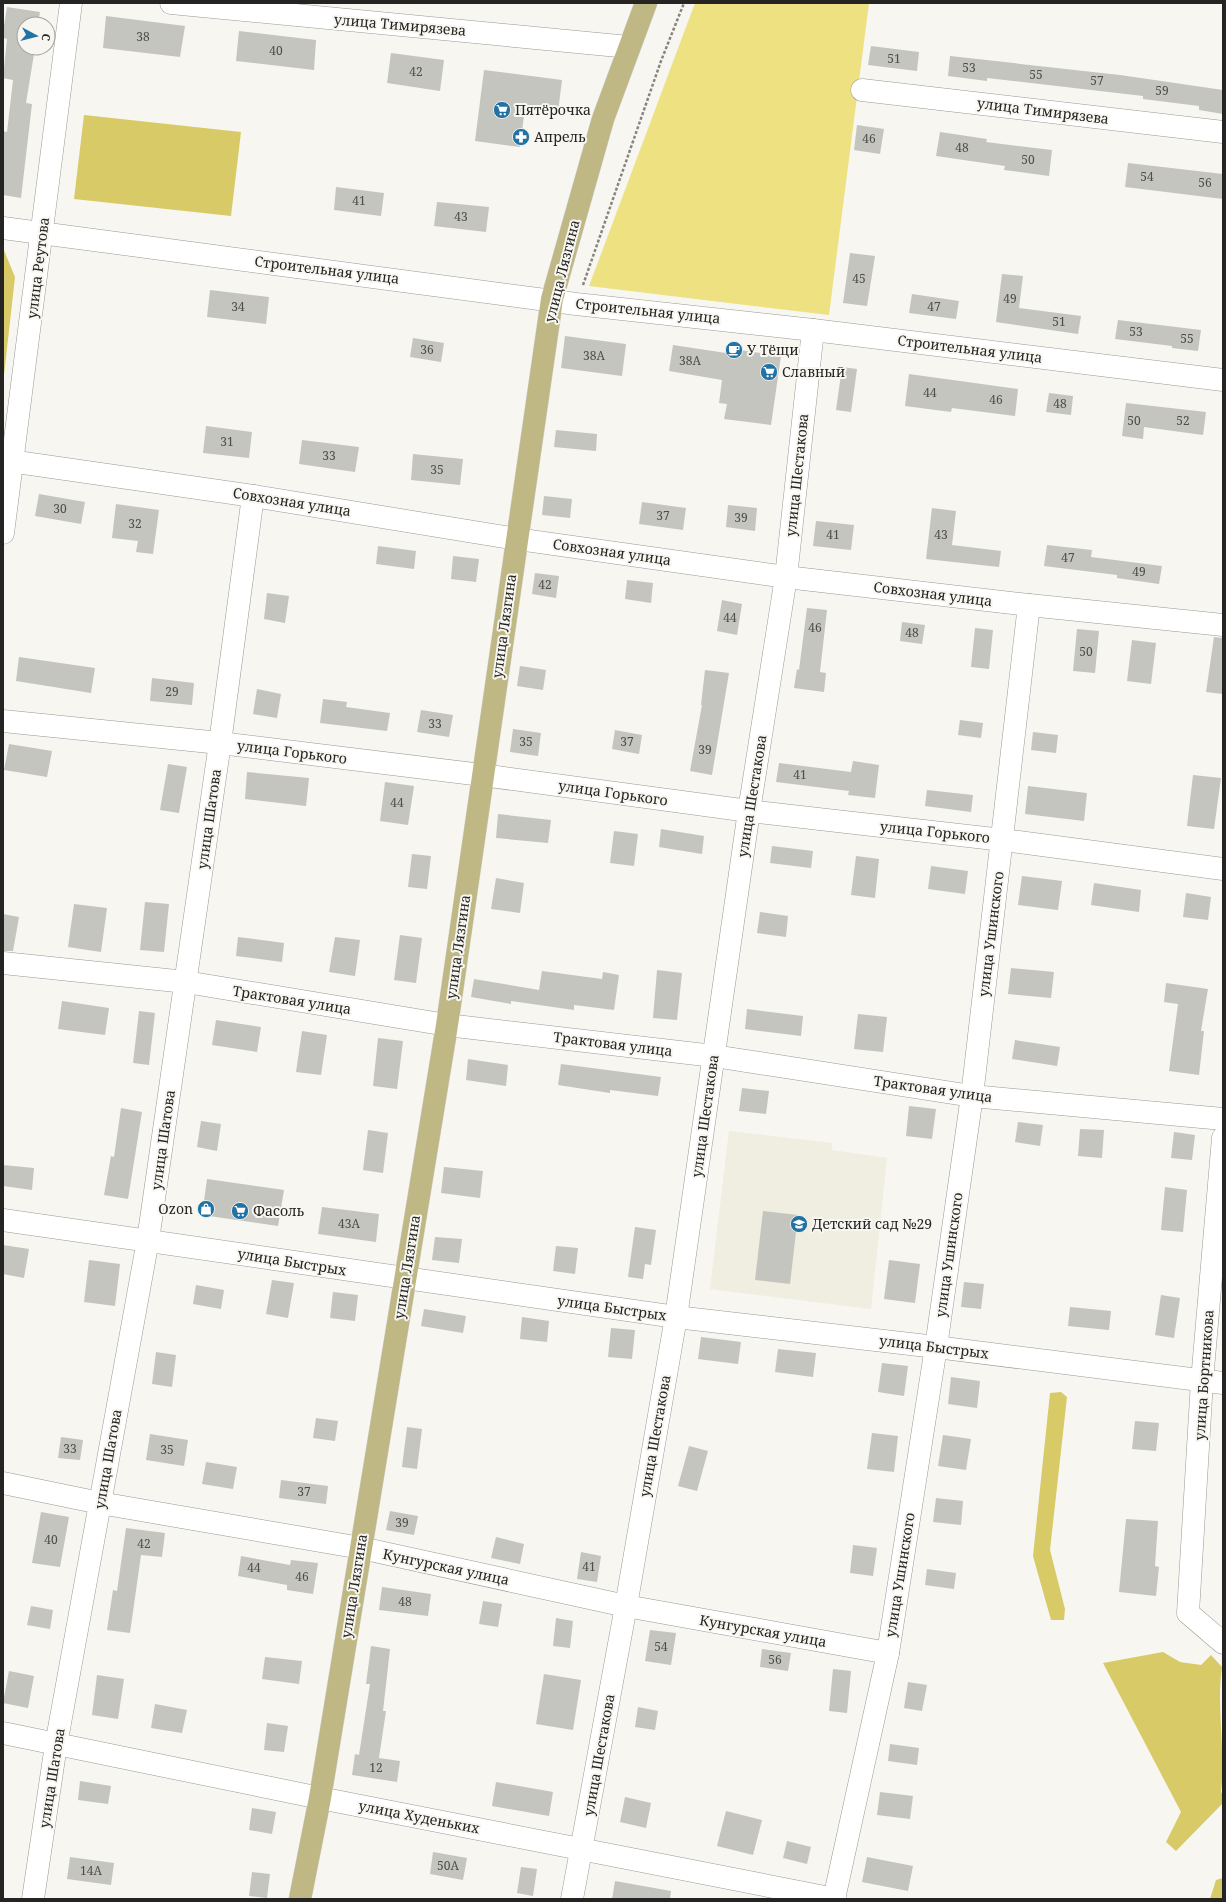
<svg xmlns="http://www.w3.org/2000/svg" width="1226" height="1902" font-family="'Noto Serif',serif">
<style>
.built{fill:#efeee0}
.green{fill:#eee181}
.forest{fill:#d8ca66}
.building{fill:#c5c5bf}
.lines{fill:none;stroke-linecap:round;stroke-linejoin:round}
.minor-casing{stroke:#9a9993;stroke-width:23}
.major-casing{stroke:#d3d3d3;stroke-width:23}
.path{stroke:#858480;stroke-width:2.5;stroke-dasharray:3 2;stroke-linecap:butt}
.minor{stroke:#fff;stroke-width:22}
.major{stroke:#bfb884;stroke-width:22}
.labels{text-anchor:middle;stroke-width:4;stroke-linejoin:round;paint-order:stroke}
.number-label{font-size:12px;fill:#4d4c49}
.street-label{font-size:14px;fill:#252422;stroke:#f7f6f0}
.poi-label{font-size:14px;fill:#252422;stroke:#f7f6f0;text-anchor:start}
</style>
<rect width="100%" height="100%" fill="#f7f6f0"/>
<!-- built -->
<polygon class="built" points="729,1131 832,1143 832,1150 887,1158 871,1309 710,1289"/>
<!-- green -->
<polygon class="green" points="695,3 869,3 829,315 589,286"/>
<!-- forest -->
<g class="forest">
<polygon points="84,115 241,132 231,216 74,199"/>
<polygon points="3,248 15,277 3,384"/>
<polygon points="1061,1392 1067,1397 1050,1550 1065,1609 1064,1620 1051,1620 1033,1556 1050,1393"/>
<path d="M1163 1652 1180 1662 1201 1665 1211 1655 1222 1667C1216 1708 1226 1752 1221 1792L1223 1795V1803L1176 1851 1166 1842 1181 1812 1103 1663Z"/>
<polygon points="1223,1878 1223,1899 1210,1899 1216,1880"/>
</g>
<!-- building -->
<g class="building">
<polygon points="7,7 40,12 38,24 24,24 24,48 35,48 26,103 32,104 21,198 3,195 3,131 7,132 13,80 3,78 7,39 3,38 3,32"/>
<polygon points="106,16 185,26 180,57 103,48"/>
<polygon points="239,31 316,40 314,70 236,61"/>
<polygon points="871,46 919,52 917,71 868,65"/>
<polygon points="391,53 444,60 440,91 387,83"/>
<polygon points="950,56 1120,75 1223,90 1223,114 1199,110 1199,106 1143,99 1143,96 987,78 987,81 948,76"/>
<polygon points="484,70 562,80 558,112 525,108 520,147 475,141"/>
<polygon points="857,125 884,129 880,154 854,150"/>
<polygon points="940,132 987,139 986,142 1052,150 1049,176 1004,170 1005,166 936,156"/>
<polygon points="1128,163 1223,174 1223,199 1125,187"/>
<polygon points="336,187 384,193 381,216 334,210"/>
<polygon points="437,202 489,207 486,232 434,226"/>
<polygon points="850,253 875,256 867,306 843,303"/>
<polygon points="1002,274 1023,276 1019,308 1081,316 1078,334 996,322"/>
<polygon points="210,290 269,297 266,324 207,317"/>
<polygon points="912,294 959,301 956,319 909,313"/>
<polygon points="1118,320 1201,330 1198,351 1172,348 1172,346 1115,339"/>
<polygon points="565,336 626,344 622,376 561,368"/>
<polygon points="413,338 444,343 441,362 410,357"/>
<polygon points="673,345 726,353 726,348 781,356 771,425 724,419 727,404 719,403 722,380 669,371"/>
<polygon points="842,367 857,369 851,412 836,410"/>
<polygon points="909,374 1018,389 1015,416 952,408 951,412 905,406"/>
<polygon points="1049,393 1073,396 1071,415 1046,412"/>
<polygon points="1126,403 1206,412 1203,435 1144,427 1143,439 1122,436"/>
<polygon points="206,426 252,432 249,458 203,453"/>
<polygon points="556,430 597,434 596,451 554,447"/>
<polygon points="302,440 359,447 355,472 299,464"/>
<polygon points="413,454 463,459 460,485 411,480"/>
<polygon points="39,494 85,502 81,524 35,516"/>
<polygon points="544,496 572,499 570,518 542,515"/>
<polygon points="642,502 686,508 683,530 639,524"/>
<polygon points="116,504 159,510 153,554 136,552 138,541 112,538"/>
<polygon points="728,505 757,508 755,531 726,527"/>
<polygon points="932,508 956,511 952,545 1001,551 999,567 926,559"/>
<polygon points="816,521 854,525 851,550 813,546"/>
<polygon points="1047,545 1092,550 1091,557 1162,566 1159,584 1117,578 1117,575 1044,566"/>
<polygon points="378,546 416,551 414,569 376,564"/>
<polygon points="453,556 479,559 476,582 451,579"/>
<polygon points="535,573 559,576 556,598 532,594"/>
<polygon points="627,580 653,583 651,603 625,599"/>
<polygon points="267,593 289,596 285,623 264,619"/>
<polygon points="722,600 742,604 737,635 717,631"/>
<polygon points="807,608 827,610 820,672 826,673 824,692 794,688 797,669 799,670"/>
<polygon points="902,622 925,625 922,644 900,641"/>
<polygon points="975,628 993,630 989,669 971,667"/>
<polygon points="1077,629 1099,631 1095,673 1073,671"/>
<polygon points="1214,637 1223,638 1223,694 1206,692"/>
<polygon points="1132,640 1156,643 1151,684 1127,681"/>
<polygon points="19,657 95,668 91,693 16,681"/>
<polygon points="520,666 546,670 543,690 517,686"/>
<polygon points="705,670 729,673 712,775 690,771 702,705 701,705"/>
<polygon points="152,678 194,683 192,705 150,701"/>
<polygon points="257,689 281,694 277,718 253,714"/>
<polygon points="323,699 347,702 346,707 390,713 387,731 320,723"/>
<polygon points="421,710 453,715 449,737 417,732"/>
<polygon points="960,720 983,723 981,738 958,735"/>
<polygon points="513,729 541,733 538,756 510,752"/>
<polygon points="615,730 642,735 639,754 612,749"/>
<polygon points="1033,732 1058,735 1056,753 1031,750"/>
<polygon points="9,744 52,751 47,777 4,770"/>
<polygon points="853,761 879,765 875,798 848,795 849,791 776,782 779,763 851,772"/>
<polygon points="168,764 187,767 179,813 160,810"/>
<polygon points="247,772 309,778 306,806 245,799"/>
<polygon points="1193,775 1221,778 1214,829 1187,826"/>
<polygon points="385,782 414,786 408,825 380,821"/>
<polygon points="1028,786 1087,793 1084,821 1025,814"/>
<polygon points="927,790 973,795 971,812 925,806"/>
<polygon points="498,814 551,820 548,843 496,838"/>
<polygon points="661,829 704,836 702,854 659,847"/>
<polygon points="614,831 638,834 634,866 610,863"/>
<polygon points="772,846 813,851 811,868 770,863"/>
<polygon points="412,854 431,856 427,889 408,887"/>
<polygon points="856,856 879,859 875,898 851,895"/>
<polygon points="931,866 968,871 965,894 928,889"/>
<polygon points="1022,876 1062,881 1058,910 1018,905"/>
<polygon points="496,878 524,883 520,913 491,909"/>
<polygon points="1094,883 1141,890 1139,912 1091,905"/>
<polygon points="1186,893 1211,897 1208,920 1183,917"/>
<polygon points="145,902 169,904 164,952 140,950"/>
<polygon points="74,904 107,908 101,952 68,947"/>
<polygon points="760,912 788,916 786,937 757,933"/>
<polygon points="3,914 19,917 13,951 3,951"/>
<polygon points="400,935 422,938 416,983 394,980"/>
<polygon points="238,937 284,943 282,962 236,956"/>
<polygon points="335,937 360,940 355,976 329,972"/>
<polygon points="1011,968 1054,972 1051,998 1008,994"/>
<polygon points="657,970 682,973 677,1020 653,1018"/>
<polygon points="542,971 602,979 603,972 619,975 614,1010 574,1005 574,1010 511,1001 511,1004 471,997 474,979 539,990"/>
<polygon points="1166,983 1208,989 1201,1031 1204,1031 1199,1075 1169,1071 1178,1004 1164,1002"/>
<polygon points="62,1001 109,1008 105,1035 58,1029"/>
<polygon points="747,1009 803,1016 801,1036 745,1029"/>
<polygon points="139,1011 155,1013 149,1065 133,1063"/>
<polygon points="858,1014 887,1017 883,1052 854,1049"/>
<polygon points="216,1020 261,1027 257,1052 212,1045"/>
<polygon points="302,1031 327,1035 321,1075 296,1072"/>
<polygon points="378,1038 403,1041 397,1089 373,1086"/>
<polygon points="1015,1040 1060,1047 1057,1066 1012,1059"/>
<polygon points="468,1059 508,1065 506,1086 466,1080"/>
<polygon points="561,1064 661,1077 658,1096 610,1090 610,1093 558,1085"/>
<polygon points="742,1088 769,1091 766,1114 739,1111"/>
<polygon points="909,1106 936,1109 932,1139 906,1136"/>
<polygon points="121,1108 142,1112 128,1199 104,1195 111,1156 114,1157"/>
<polygon points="201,1121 221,1124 217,1151 197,1147"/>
<polygon points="1018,1122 1043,1125 1040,1146 1015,1142"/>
<polygon points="1080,1129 1104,1130 1102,1158 1078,1156"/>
<polygon points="368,1130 388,1133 383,1173 363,1170"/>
<polygon points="1174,1132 1195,1135 1192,1160 1171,1158"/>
<polygon points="3,1165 34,1168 32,1190 3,1186"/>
<polygon points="444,1167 483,1171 480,1198 441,1193"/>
<polygon points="207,1179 284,1190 278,1226 202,1215"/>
<polygon points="1165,1187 1187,1190 1183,1232 1161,1230"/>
<polygon points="322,1207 379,1214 376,1242 318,1234"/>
<polygon points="763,1211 798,1215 790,1284 755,1280"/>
<polygon points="635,1227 656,1230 651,1265 645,1264 643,1279 628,1277"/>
<polygon points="435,1237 462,1239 459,1263 432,1260"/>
<polygon points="3,1245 29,1249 24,1278 3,1274"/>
<polygon points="556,1246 578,1248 575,1274 553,1271"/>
<polygon points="89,1260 120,1264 115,1306 84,1302"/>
<polygon points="889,1260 920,1264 915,1303 884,1299"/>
<polygon points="272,1280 294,1283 288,1318 266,1314"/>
<polygon points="964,1282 984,1284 981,1309 961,1307"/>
<polygon points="196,1285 224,1290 221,1309 193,1304"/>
<polygon points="333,1292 358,1295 355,1321 330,1318"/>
<polygon points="1161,1295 1180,1298 1174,1338 1155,1335"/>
<polygon points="1070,1307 1111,1311 1109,1330 1068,1326"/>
<polygon points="424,1309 466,1316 463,1333 421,1326"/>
<polygon points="522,1317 549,1321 547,1342 520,1339"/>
<polygon points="611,1328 635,1330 632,1359 608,1357"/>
<polygon points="701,1337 741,1342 738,1364 698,1359"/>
<polygon points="778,1349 816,1353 813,1377 775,1372"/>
<polygon points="156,1352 176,1355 172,1387 152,1384"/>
<polygon points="882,1363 908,1366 904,1396 878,1392"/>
<polygon points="951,1377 980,1381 977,1408 948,1404"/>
<polygon points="316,1418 338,1421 335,1441 313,1438"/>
<polygon points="1135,1421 1159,1423 1156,1451 1132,1449"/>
<polygon points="407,1427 422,1429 417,1469 402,1467"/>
<polygon points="872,1433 898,1436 894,1472 867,1469"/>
<polygon points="150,1434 188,1440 184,1466 146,1460"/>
<polygon points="943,1435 971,1439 966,1470 938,1466"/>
<polygon points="61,1437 83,1440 80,1460 58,1458"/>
<polygon points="689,1446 708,1451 697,1491 678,1486"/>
<polygon points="206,1462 237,1467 233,1489 202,1484"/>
<polygon points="281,1480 328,1486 326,1504 279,1498"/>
<polygon points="936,1498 963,1501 961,1525 933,1522"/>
<polygon points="390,1511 418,1516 414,1535 386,1530"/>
<polygon points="41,1512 69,1517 60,1567 32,1563"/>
<polygon points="1126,1519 1158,1521 1155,1566 1159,1567 1156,1596 1119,1592"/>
<polygon points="126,1528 165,1533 162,1557 141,1555 130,1633 107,1630 113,1590 117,1591"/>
<polygon points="496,1537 524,1544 520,1564 491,1558"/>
<polygon points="853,1545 877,1548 873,1576 850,1573"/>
<polygon points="581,1552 601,1556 597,1582 577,1579"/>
<polygon points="241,1556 290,1565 291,1560 318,1563 313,1594 287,1590 287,1585 238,1576"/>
<polygon points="927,1569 956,1573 954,1589 925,1585"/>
<polygon points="382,1587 431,1594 428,1616 379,1610"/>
<polygon points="483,1601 502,1604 498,1627 479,1624"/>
<polygon points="31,1606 53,1610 50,1629 27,1625"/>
<polygon points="556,1618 573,1621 570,1648 553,1646"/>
<polygon points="650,1630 676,1633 671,1665 645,1661"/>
<polygon points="371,1646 390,1649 383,1711 386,1711 379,1758 400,1761 397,1782 352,1775 355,1754 359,1755 370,1684 366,1684"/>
<polygon points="762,1649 791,1653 788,1671 760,1667"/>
<polygon points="265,1657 302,1661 299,1684 262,1679"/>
<polygon points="833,1669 851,1671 847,1713 829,1711"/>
<polygon points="9,1671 34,1676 28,1708 3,1703"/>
<polygon points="544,1674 581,1680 573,1730 536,1724"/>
<polygon points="97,1675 124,1679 118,1719 92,1715"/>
<polygon points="908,1682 927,1685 922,1711 904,1708"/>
<polygon points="155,1704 187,1710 182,1733 151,1728"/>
<polygon points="638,1707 658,1711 655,1730 635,1727"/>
<polygon points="267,1723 288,1726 284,1752 264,1750"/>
<polygon points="890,1744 919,1748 917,1765 888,1761"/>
<polygon points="80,1781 111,1786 108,1804 78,1800"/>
<polygon points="496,1782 553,1792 549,1816 492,1806"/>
<polygon points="880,1792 913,1796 910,1819 877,1815"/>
<polygon points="625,1797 651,1803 646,1828 620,1822"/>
<polygon points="252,1808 276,1812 272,1834 249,1830"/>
<polygon points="726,1811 762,1820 753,1855 717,1846"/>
<polygon points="787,1841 811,1847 807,1864 783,1858"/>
<polygon points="433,1852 467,1858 463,1880 430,1874"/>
<polygon points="70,1857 114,1863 111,1885 67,1879"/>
<polygon points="867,1857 913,1866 908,1891 862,1882"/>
<polygon points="521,1867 537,1869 533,1896 517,1893"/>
<polygon points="252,1872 270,1874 267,1898 249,1896"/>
<polygon points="615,1881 671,1891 670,1899 612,1899"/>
</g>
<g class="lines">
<defs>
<g id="minor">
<polyline points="171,3 629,47"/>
<polyline points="862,90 1223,132"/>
<polyline points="3,228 576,304 813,330 1223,380"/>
<polyline points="3,460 253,496 517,539 786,577 1029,605 1223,625"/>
<polyline points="3,533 71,3"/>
<polyline points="3,721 220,743 482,775 749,811 1003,840 1223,869"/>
<polyline points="3,963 186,982 447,1025 714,1056 972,1096 1223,1119"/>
<polyline points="1223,1138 1202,1381 1188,1613 1223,1643"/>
<polyline points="3,1220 676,1317 936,1347 1223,1383"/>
<polyline points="3,1483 100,1503 361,1548 626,1606 888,1653"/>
<polyline points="3,1733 320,1798 835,1899"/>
<polyline points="33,1899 56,1745 148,1240 220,743 253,496"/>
<polyline points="572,1899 626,1606 676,1317 749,811 786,577 813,330"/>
<polyline points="834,1899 888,1653 936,1347 972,1096 1029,605"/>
</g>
<polyline id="major" points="300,1899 320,1798 447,1025 552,299 603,119 646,3"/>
</defs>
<!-- minor casing -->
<use href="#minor" class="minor-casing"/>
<!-- major casing -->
<use href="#major" class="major-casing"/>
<!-- path -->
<polyline class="path" points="583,285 661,61 684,3"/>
<!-- minor -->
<use href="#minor" class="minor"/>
<!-- major -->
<use href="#major" class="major"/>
</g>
<!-- icons -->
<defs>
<symbol id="supermarket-disc" viewBox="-11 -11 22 22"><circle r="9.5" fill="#2273a4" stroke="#f7f6f0"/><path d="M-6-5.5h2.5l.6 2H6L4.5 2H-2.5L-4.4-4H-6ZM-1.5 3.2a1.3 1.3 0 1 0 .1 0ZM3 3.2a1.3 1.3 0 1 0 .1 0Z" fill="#fff"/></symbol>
<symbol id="pharmacy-disc" viewBox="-11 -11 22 22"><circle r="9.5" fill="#2273a4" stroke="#f7f6f0"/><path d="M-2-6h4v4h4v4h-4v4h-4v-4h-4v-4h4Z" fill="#fff"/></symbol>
<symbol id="cafe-disc" viewBox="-11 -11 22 22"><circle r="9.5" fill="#2273a4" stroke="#f7f6f0"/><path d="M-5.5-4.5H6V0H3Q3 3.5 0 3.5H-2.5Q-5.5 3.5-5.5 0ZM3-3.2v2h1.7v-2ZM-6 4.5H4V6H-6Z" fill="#fff"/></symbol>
<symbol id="shop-disc" viewBox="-11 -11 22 22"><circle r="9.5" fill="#2273a4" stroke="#f7f6f0"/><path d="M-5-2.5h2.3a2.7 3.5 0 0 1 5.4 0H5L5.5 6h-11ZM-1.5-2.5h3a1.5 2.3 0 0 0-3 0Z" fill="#fff"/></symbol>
<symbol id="school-disc" viewBox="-11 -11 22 22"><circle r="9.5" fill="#2273a4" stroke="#f7f6f0"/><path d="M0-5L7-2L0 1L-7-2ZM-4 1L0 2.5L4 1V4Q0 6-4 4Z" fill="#fff"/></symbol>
</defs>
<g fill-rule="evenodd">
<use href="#supermarket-disc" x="492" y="100" width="20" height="20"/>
<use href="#pharmacy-disc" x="511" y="127" width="20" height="20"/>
<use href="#cafe-disc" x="724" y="340" width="20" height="20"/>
<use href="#supermarket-disc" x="759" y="362" width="20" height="20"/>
<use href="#shop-disc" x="196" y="1199" width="20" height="20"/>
<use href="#supermarket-disc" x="230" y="1201" width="20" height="20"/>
<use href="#school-disc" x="789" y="1214" width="20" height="20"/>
</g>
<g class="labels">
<!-- number labels -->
<g class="number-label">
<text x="143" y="41">38</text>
<text x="276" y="55">40</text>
<text x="894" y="63">51</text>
<text x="969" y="72">53</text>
<text x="416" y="76">42</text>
<text x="1036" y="79">55</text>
<text x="1097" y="85">57</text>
<text x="1162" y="95">59</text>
<text x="869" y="143">46</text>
<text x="962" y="152">48</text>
<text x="1028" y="164">50</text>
<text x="1147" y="181">54</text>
<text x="1205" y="187">56</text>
<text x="359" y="205">41</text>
<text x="461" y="221">43</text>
<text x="859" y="283">45</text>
<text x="1010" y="303">49</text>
<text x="238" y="311">34</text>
<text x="934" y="311">47</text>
<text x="1059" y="326">51</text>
<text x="1136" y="336">53</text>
<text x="1187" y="343">55</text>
<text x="427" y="354">36</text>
<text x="594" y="360">38А</text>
<text x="690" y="365">38А</text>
<text x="930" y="397">44</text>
<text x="996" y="404">46</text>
<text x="1060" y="408">48</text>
<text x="1134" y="425">50</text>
<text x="1183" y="425">52</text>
<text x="227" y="446">31</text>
<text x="329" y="460">33</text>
<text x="437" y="474">35</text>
<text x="60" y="513">30</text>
<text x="663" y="520">37</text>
<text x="741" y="522">39</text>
<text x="135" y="528">32</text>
<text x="833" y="539">41</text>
<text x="941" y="539">43</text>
<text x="1068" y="562">47</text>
<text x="1139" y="576">49</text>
<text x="545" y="589">42</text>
<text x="730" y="622">44</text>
<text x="815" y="632">46</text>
<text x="912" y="637">48</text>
<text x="1086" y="656">50</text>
<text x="172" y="696">29</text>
<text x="435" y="728">33</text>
<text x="526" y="746">35</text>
<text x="627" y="746">37</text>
<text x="705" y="754">39</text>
<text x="800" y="779">41</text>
<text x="397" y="807">44</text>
<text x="349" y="1228">43А</text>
<text x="70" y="1453">33</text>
<text x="167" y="1454">35</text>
<text x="304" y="1496">37</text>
<text x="402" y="1527">39</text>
<text x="51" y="1544">40</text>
<text x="144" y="1548">42</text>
<text x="589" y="1571">41</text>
<text x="254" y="1572">44</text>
<text x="302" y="1581">46</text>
<text x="405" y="1606">48</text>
<text x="661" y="1651">54</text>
<text x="775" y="1664">56</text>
<text x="376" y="1772">12</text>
<text x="448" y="1870">50А</text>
<text x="91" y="1875">14А</text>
</g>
<!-- street labels -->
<g class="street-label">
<text transform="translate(400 25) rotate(5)" y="5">улица Тимирязева</text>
<text transform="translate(1043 111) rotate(7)" y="5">улица Тимирязева</text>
<text transform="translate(38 268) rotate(-83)" y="5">улица Реутова</text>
<text transform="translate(327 270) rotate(7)" y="5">Строительная улица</text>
<text transform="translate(562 271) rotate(-76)" y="5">улица Лязгина</text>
<text transform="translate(648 311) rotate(6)" y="5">Строительная улица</text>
<text transform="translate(970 349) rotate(7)" y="5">Строительная улица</text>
<text transform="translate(797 475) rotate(-84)" y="5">улица Шестакова</text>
<text transform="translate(292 502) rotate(9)" y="5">Совхозная улица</text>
<text transform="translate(612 552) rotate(8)" y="5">Совхозная улица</text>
<text transform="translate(933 594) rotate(7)" y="5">Совхозная улица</text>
<text transform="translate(504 626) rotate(-82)" y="5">улица Лязгина</text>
<text transform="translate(292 752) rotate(7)" y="5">улица Горького</text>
<text transform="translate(613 793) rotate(8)" y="5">улица Горького</text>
<text transform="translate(752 796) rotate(-81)" y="5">улица Шестакова</text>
<text transform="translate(209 819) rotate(-82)" y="5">улица Шатова</text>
<text transform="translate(935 832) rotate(6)" y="5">улица Горького</text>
<text transform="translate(991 934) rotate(-83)" y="5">улица Ушинского</text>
<text transform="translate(458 947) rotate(-82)" y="5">улица Лязгина</text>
<text transform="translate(292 1000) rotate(9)" y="5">Трактовая улица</text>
<text transform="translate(613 1044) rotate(7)" y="5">Трактовая улица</text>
<text transform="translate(933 1089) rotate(8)" y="5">Трактовая улица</text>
<text transform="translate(705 1116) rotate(-82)" y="5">улица Шестакова</text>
<text transform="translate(163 1140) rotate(-82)" y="5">улица Шатова</text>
<text transform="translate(949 1255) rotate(-82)" y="5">улица Ушинского</text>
<text transform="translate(292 1262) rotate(9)" y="5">улица Быстрых</text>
<text transform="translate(407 1267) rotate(-81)" y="5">улица Лязгина</text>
<text transform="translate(612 1308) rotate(8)" y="5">улица Быстрых</text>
<text transform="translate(934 1347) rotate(7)" y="5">улица Быстрых</text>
<text transform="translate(1204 1375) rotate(-86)" y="5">улица Бортникова</text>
<text transform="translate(655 1436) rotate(-80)" y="5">улица Шестакова</text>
<text transform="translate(108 1459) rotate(-80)" y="5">улица Шатова</text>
<text transform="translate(446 1567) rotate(12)" y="5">Кунгурская улица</text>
<text transform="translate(900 1575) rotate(-81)" y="5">улица Ушинского</text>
<text transform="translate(354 1586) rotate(-81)" y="5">улица Лязгина</text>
<text transform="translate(763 1631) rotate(10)" y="5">Кунгурская улица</text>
<text transform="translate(599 1755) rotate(-80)" y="5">улица Шестакова</text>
<text transform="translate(52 1778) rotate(-81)" y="5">улица Шатова</text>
<text transform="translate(419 1817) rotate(11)" y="5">улица Худеньких</text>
</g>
<!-- poi labels -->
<g class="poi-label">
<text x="515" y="115">Пятёрочка</text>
<text x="534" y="142">Апрель</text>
<text x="747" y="355">У Тёщи</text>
<text x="782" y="377">Славный</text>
<text x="193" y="1214" text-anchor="end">Ozon</text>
<text x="253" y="1216">Фасоль</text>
<text x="812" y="1229">Детский сад №29</text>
</g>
</g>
<!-- border -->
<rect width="1226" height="1902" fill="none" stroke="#252422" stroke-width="8"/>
<!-- north arrow -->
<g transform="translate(36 36) rotate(97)"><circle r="19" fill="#f7f6f0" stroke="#a3a29e"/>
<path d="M0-3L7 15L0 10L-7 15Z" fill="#2273a4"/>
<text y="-6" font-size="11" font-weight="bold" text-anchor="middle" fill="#252422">С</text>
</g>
</svg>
